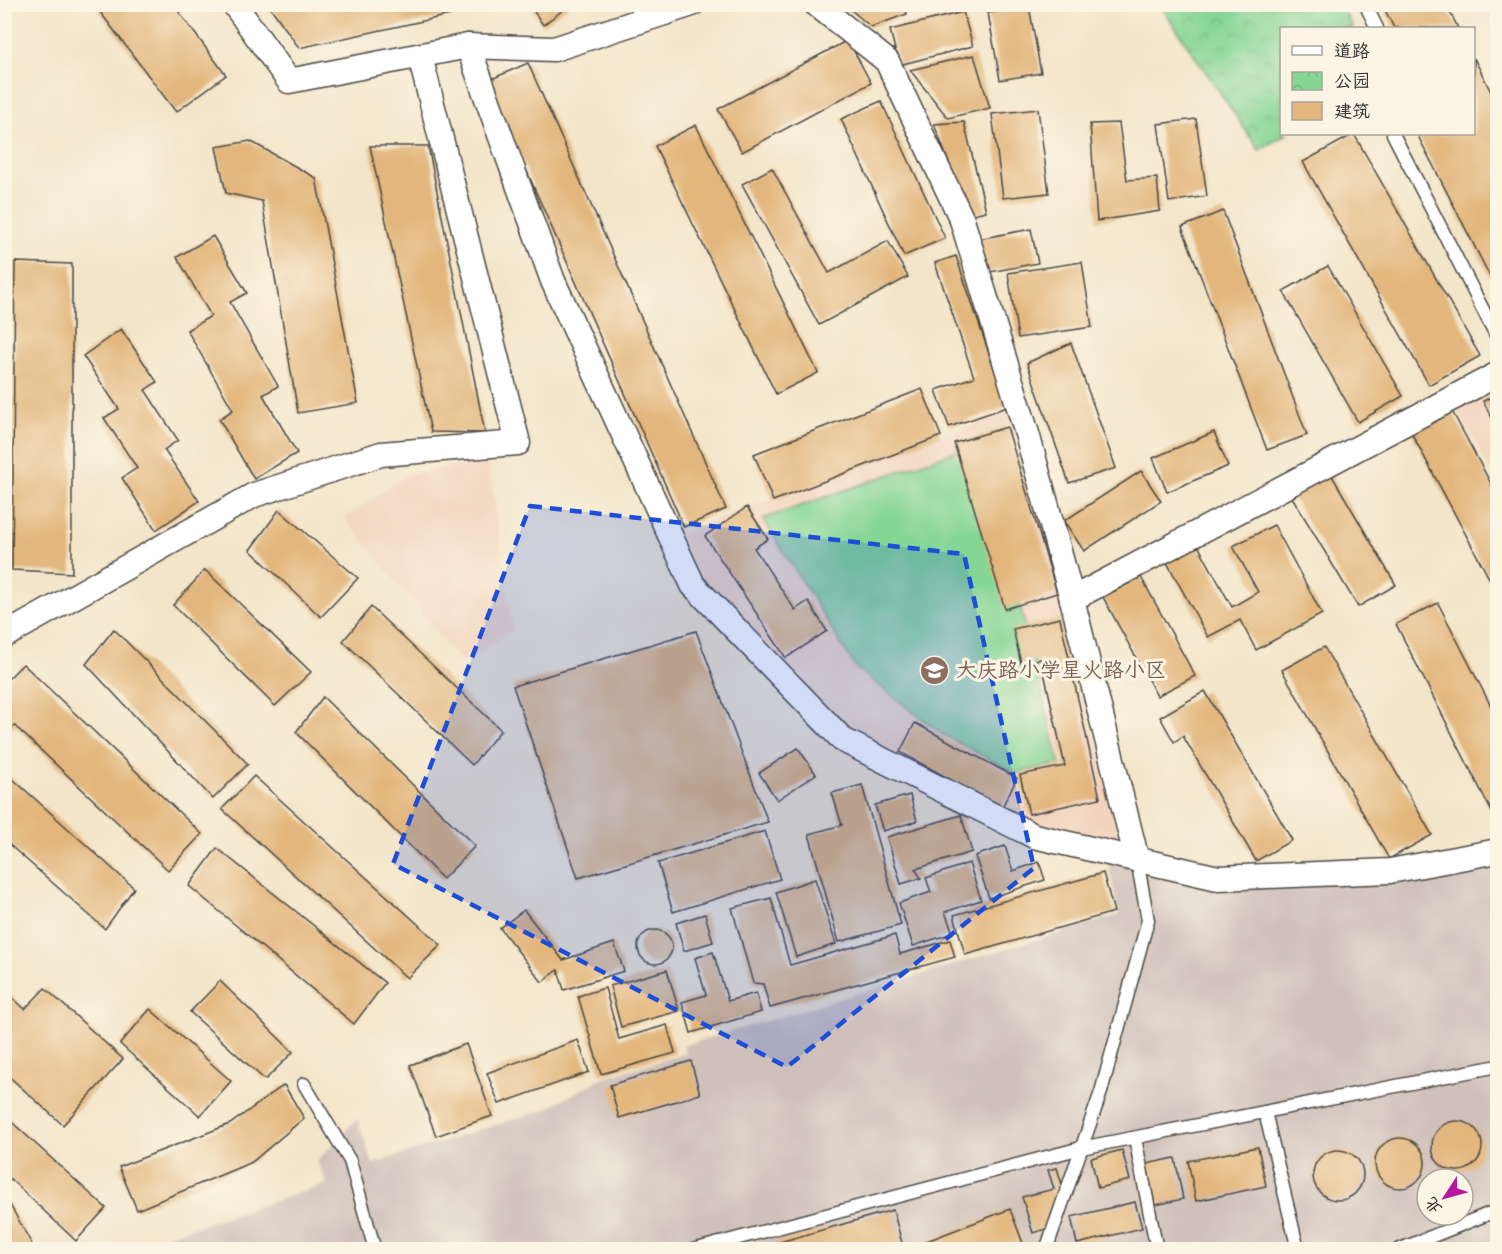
<svg xmlns="http://www.w3.org/2000/svg" width="1502" height="1254" font-family="Dekko,'LXGW WenKai TC',sans-serif">
<style>
.built{fill:#f2d4be}
.railway{fill:#cfc0ba;fill-rule:evenodd}
.green{fill:#85d595;stroke:#588060;stroke-width:1.5}
.park{fill:url(#park-crowns);stroke:#588060;stroke-width:1.5}
.building{fill:#e2b67c}
.lines{fill:none;stroke-linecap:round;stroke-linejoin:round}
.lane-casing{stroke:#494743;stroke-width:15}
.street-casing{stroke:#494743;stroke-width:27}
.lane{stroke:#fff;stroke-width:12}
.street{stroke:#fff;stroke-width:24}
.marked{fill:#1d4ed8;fill-opacity:0.2;stroke:#1d4ed8;stroke-width:4.5;stroke-dasharray:12 8;stroke-linejoin:round}
.labels{text-anchor:middle;stroke-width:6;stroke-linejoin:round;paint-order:stroke}
.education-label{font-size:21px;fill:#785e54;stroke:#fcf5e5;text-anchor:start}
</style>
<defs>
<pattern id="park-crowns" width="20" height="18" patternUnits="userSpaceOnUse" patternTransform="scale(1.5)"><rect width="20" height="18" fill="#85d595"/><path d="M2 6a3 3 0 1 1 6 0M12 15a3 3 0 1 1 6 0" fill="none" stroke="#73b781"/></pattern>
</defs>
<rect width="100%" height="100%" fill="#fcf5e5"/>
<filter id="ink" filterUnits="userSpaceOnUse"><feTurbulence type="fractalNoise" baseFrequency=".0167" numOctaves="2"/><feDisplacementMap in="SourceGraphic" scale="12" xChannelSelector="R" yChannelSelector="G"/><feConvolveMatrix kernelMatrix="1 2 1 2 8 2 1 2 1" color-interpolation-filters="sRGB"/></filter>
<filter id="wash" filterUnits="userSpaceOnUse"><feTurbulence type="fractalNoise" baseFrequency=".008" numOctaves="4" result="noise"/><feDisplacementMap in="SourceGraphic" scale="24" xChannelSelector="R" yChannelSelector="G"/><feGaussianBlur stdDeviation="1.35" result="paint"/><feColorMatrix in="noise" values="0 0 0 0 0 0 0 0 0 0 0 0 0 0 0 0 0 1.4 0 .05"/><feComposite in="paint" operator="in"/></filter>
<g filter="url(#wash)">
<rect width="100%" height="100%" fill="#f3e5c9"/>
<!-- built -->
<g class="built">
<polygon points="1497,374 1497,482 1451,399"/>
<polygon points="1011,412 1064,608 1120,843 1021,820 853,733 699,577 679,533"/>
<polygon points="488,460 513,630 463,664 345,518 407,475"/>
</g>
<!-- railway -->
<path class="railway" d="M1107 859 1394 881 1497 864V1249L122 1250 327 1184 317 1161 357 1119 373 1164 546 1109 604 1077 686 1053 683 1046 1119 915ZM1427 1179H1463V1215H1427Z"/>
<!-- green -->
<polygon class="green" points="979,443 1060,764 1015,773 942,734 856,668 763,519"/>
<!-- park -->
<polygon class="park" points="1160,5 1341,5 1353,28 1282,28 1282,134 1287,134 1259,150"/>
<g id="blocks">
<!-- building -->
<g class="building">
<polygon points="94,4 173,4 226,75 176,112"/>
<polygon points="268,4 495,4 496,5 299,48"/>
<polygon points="529,4 571,4 543,25"/>
<polygon points="844,4 904,4 907,14 871,27"/>
<polygon points="1382,4 1446,4 1458,28 1394,28"/>
<polygon points="1029,6 1041,73 1000,80 988,13"/>
<polygon points="963,12 973,46 899,65 890,30"/>
<polygon points="848,40 871,83 742,152 718,109"/>
<polygon points="974,55 990,108 948,118 910,70"/>
<polygon points="1474,58 1498,106 1498,292 1417,134 1474,134"/>
<polygon points="528,63 726,509 684,527 487,81"/>
<polygon points="881,101 945,238 904,256 841,119"/>
<polygon points="1038,109 1049,193 1003,198 992,114"/>
<polygon points="1196,119 1207,196 1169,202 1158,124"/>
<polygon points="964,122 986,211 969,215 934,124"/>
<polygon points="1119,123 1127,180 1157,178 1160,211 1097,221 1090,124"/>
<polygon points="696,125 818,373 776,394 655,146"/>
<polygon points="1354,134 1480,356 1429,385 1303,162"/>
<polygon points="250,141 316,178 358,403 298,413 262,201 226,193 216,147"/>
<polygon points="370,146 428,146 485,433 431,432"/>
<polygon points="772,168 829,273 888,241 908,277 819,325 742,184"/>
<polygon points="1223,211 1307,435 1267,450 1182,227"/>
<polygon points="1031,229 1038,263 985,273 978,239"/>
<polygon points="213,236 247,293 230,302 278,386 263,395 297,453 254,479 219,419 233,410 187,330 211,316 177,257"/>
<polygon points="956,256 1007,407 949,427 936,390 974,377 935,263"/>
<polygon points="15,262 72,264 72,573 12,570"/>
<polygon points="1082,262 1092,327 1018,338 1008,273"/>
<polygon points="1328,266 1403,396 1358,422 1283,291"/>
<polygon points="121,329 157,382 145,390 178,440 164,450 199,501 156,530 122,478 137,468 104,418 119,409 83,356"/>
<polygon points="1071,343 1116,468 1069,483 1027,363"/>
<polygon points="922,389 941,436 773,501 754,454"/>
<polygon points="1498,394 1498,429 1483,401"/>
<polygon points="1452,411 1498,497 1498,595 1411,432"/>
<polygon points="1007,427 1057,593 1005,609 954,443"/>
<polygon points="1214,432 1228,466 1167,492 1153,458"/>
<polygon points="1141,471 1161,501 1084,551 1064,521"/>
<polygon points="1331,474 1396,585 1358,607 1292,497"/>
<polygon points="747,507 768,539 754,548 795,610 808,601 827,631 786,658 705,536"/>
<polygon points="279,510 358,578 321,617 250,550"/>
<polygon points="1274,525 1322,614 1256,650 1240,620 1208,637 1164,557 1195,540 1232,607 1258,592 1233,546"/>
<polygon points="205,570 311,672 275,706 173,605"/>
<polygon points="1141,577 1195,676 1157,696 1103,597"/>
<polygon points="1438,603 1498,720 1498,824 1396,624"/>
<polygon points="371,607 501,730 472,765 343,641"/>
<polygon points="1060,618 1100,798 1029,814 1020,775 1065,766 1041,659 1021,663 1013,629"/>
<polygon points="114,629 248,764 213,799 86,664"/>
<polygon points="696,631 768,822 578,878 513,686"/>
<polygon points="1324,647 1432,835 1389,859 1282,670"/>
<polygon points="23,664 202,834 168,870 15,726 4,734 4,683"/>
<polygon points="1205,691 1292,840 1256,861 1183,736 1174,742 1160,717"/>
<polygon points="323,697 475,846 443,879 296,732"/>
<polygon points="915,723 1017,778 1002,807 900,752"/>
<polygon points="798,748 816,774 777,800 759,773"/>
<polygon points="4,771 134,888 105,929 4,840"/>
<polygon points="254,776 441,945 407,978 222,809"/>
<polygon points="862,785 901,925 839,942 809,834 842,825 832,793"/>
<polygon points="910,795 917,821 883,831 875,805"/>
<polygon points="961,815 972,852 915,869 921,878 901,884 887,837"/>
<polygon points="765,831 780,879 673,912 658,863"/>
<polygon points="1005,846 1013,871 1039,862 1045,880 989,898 975,856"/>
<polygon points="217,848 385,983 354,1024 189,886"/>
<polygon points="969,863 981,900 945,912 953,933 913,946 899,903 931,892 926,878"/>
<polygon points="1103,873 1114,912 965,955 954,915"/>
<polygon points="815,879 836,944 796,957 776,892"/>
<polygon points="771,898 790,965 895,935 900,954 950,940 955,957 770,1008 763,984 753,983 732,908"/>
<polygon points="524,910 563,960 614,943 624,971 564,990 558,970 542,982 500,928"/>
<polygon points="705,914 713,942 684,951 676,923"/>
<circle cx="655" cy="947" r="17"/>
<polygon points="713,952 728,1001 756,993 761,1012 691,1033 682,1002 706,995 695,958"/>
<polygon points="667,970 679,1011 621,1027 610,986"/>
<polygon points="220,981 293,1052 265,1080 190,1012"/>
<polygon points="45,988 123,1059 63,1125 4,1072 4,990 25,1009"/>
<polygon points="605,988 619,1039 667,1025 675,1053 601,1074 578,996"/>
<polygon points="150,1009 231,1081 200,1116 120,1044"/>
<polygon points="578,1040 589,1072 499,1104 487,1073"/>
<polygon points="466,1044 492,1116 436,1136 410,1065"/>
<polygon points="691,1061 700,1094 619,1118 610,1085"/>
<polygon points="284,1085 304,1118 252,1162 137,1210 119,1167 230,1124"/>
<polygon points="4,1115 106,1208 76,1241 4,1173"/>
<circle cx="1457" cy="1146" r="25"/>
<circle cx="1400" cy="1163" r="25"/>
<polygon points="1258,1147 1266,1186 1196,1201 1188,1161"/>
<circle cx="1338" cy="1175" r="25"/>
<polygon points="1122,1150 1130,1180 1098,1188 1091,1158"/>
<polygon points="1175,1158 1183,1199 1155,1205 1146,1164"/>
<polygon points="1057,1168 1063,1188 1049,1228 1033,1233 1022,1197 1054,1189 1048,1170"/>
<polygon points="1135,1202 1142,1228 1077,1244 1071,1217"/>
<polygon points="9,1203 35,1250 4,1250 4,1205"/>
<polygon points="1010,1209 1024,1246 1016,1250 921,1250 919,1244"/>
<polygon points="893,1210 902,1243 878,1250 763,1250 762,1247"/>
</g>
</g>
</g>
<g filter="url(#ink)">
<use href="#blocks" fill-opacity="0" stroke="#494743" stroke-width="1.5"/>
<g class="lines">
<defs>
<g id="lane">
<polyline points="1365,4 1377,28"/>
<polyline points="1393,134 1498,339"/>
<polyline points="304,1084 350,1161 375,1250"/>
<polyline points="1265,1112 1298,1250"/>
<polyline points="1135,1138 1157,1250"/>
<polyline points="693,1250 1081,1148 1498,1066"/>
<polyline points="1046,1250 1101,1092 1148,920 1137,860"/>
<polyline points="1398,1250 1498,1210"/>
</g>
<g id="street">
<polyline points="234,4 289,81 468,46 553,281 693,585 843,740 1034,836 1218,878 1390,871 1498,851"/>
<polyline points="816,4 887,61 962,220 1028,437 1072,599 1498,374"/>
<polyline points="468,46 554,49 692,4"/>
<polyline points="1072,599 1137,860"/>
<polyline points="4,636 254,495 381,454 518,443 420,56"/>
</g>
</defs>
<!-- lane casing -->
<use href="#lane" class="lane-casing"/>
<!-- street casing -->
<use href="#street" class="street-casing"/>
<!-- lane -->
<use href="#lane" class="lane"/>
<!-- street -->
<use href="#street" class="street"/>
</g>
</g>
<!-- marked area -->
<path class="marked" d="M530 506 964 554 1034 868 787 1067 393 864Z"/>
<!-- icons -->
<defs>
<symbol id="school-disc" viewBox="-11 -11 22 22"><circle r="9.5" fill="#8d6e63" stroke="#fcf5e5"/><path d="M0-5L7-2L0 1L-7-2ZM-4 1L0 2.5L4 1V4Q0 6-4 4Z" fill="#fff"/></symbol>
</defs>
<g fill-rule="evenodd">
<use href="#school-disc" x="918" y="654" width="33" height="33"/>
</g>
<g class="labels">
<!-- education labels -->
<g class="education-label">
<text x="956" y="677">大庆路小学星火路小区</text>
</g>
</g>
<!-- margin -->
<rect width="1502" height="1254" fill="none" stroke="#fcf5e5" stroke-width="24"/>
<!-- legend -->
<rect x="1280" y="27" width="195" height="108" fill="#fcf5e5" stroke="#a8a49b" stroke-width="1.5"/>
<rect x="1292" y="46" width="30" height="9" fill="#ffffff" stroke="#a8a49b" stroke-width="1.5"/>
<text x="1334" y="57" font-size="18" fill="#2b2b2b">道路</text>
<rect x="1292" y="72" width="30" height="18" fill="url(#park-crowns)" stroke="#a8a49b" stroke-width="1.5"/>
<text x="1334" y="87" font-size="18" fill="#2b2b2b">公园</text>
<rect x="1292" y="102" width="30" height="18" fill="#e2b67c" stroke="#a8a49b" stroke-width="1.5"/>
<text x="1334" y="117" font-size="18" fill="#2b2b2b">建筑</text>
<!-- north arrow -->
<g transform="translate(1445 1197) rotate(234)"><circle r="28" fill="#fcf5e5" stroke="#a8a49b" stroke-width="1.5"/>
<path d="M0-4.5L10 22L0 15L-10 22Z" fill="#b5179e"/>
<text y="-9" font-size="16" font-weight="bold" text-anchor="middle" fill="#2b2b2b">北</text>
</g>
</svg>
